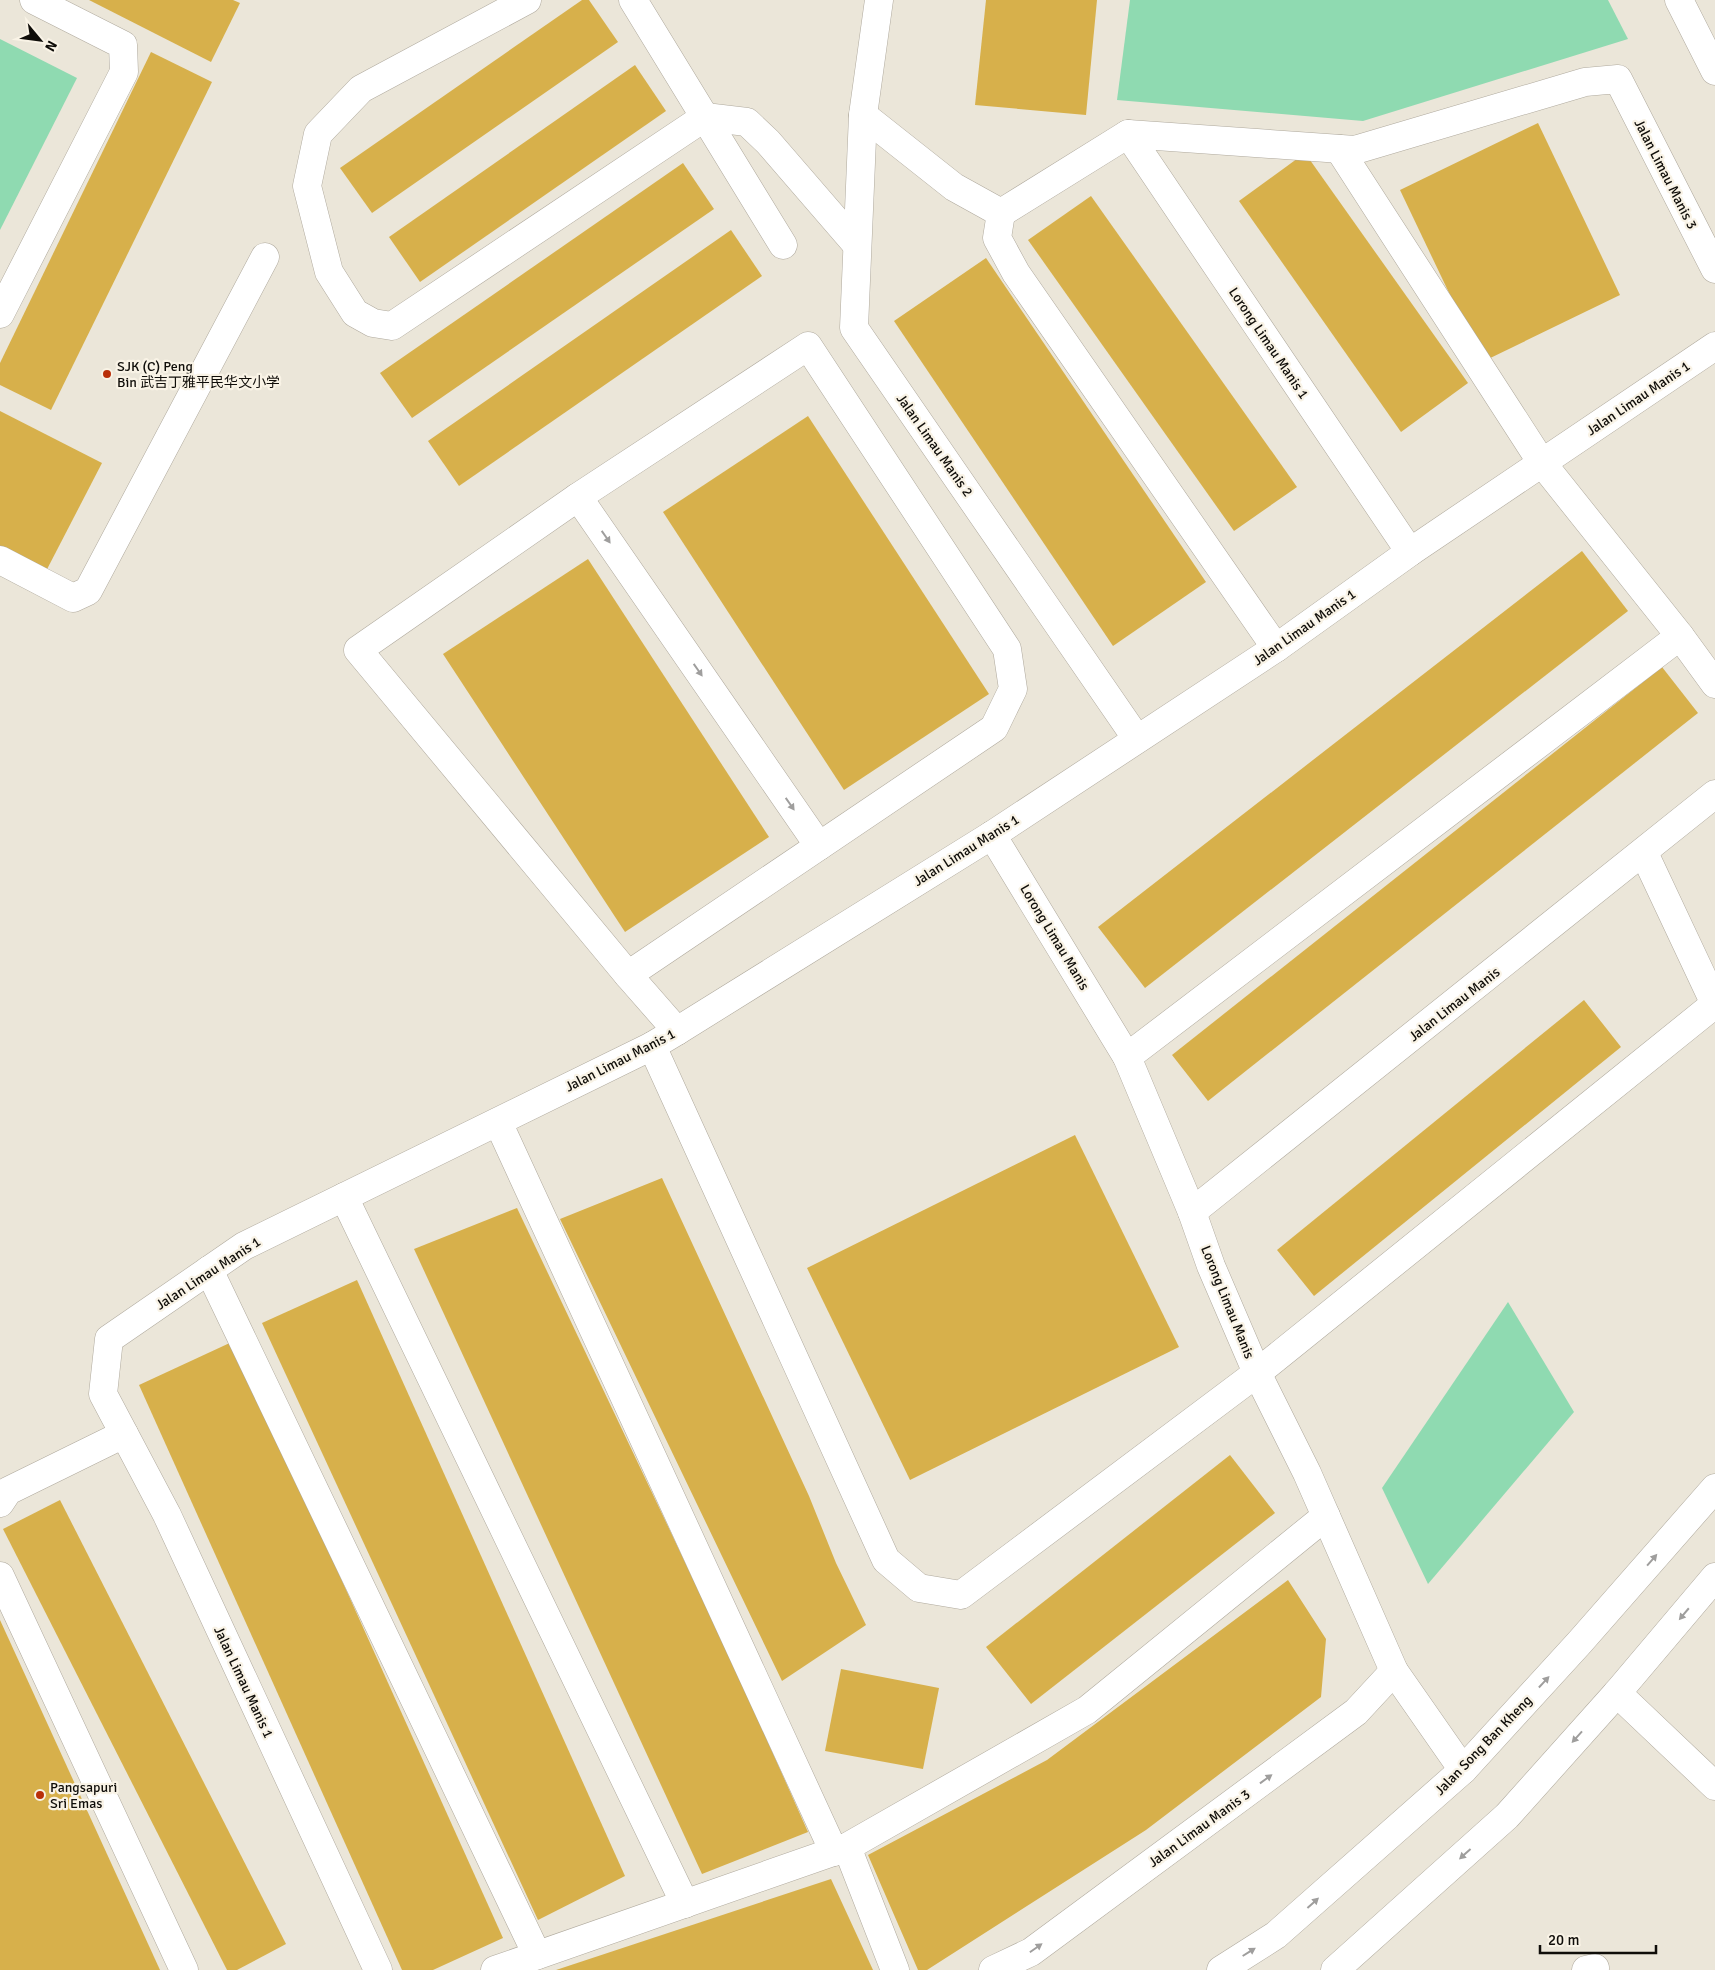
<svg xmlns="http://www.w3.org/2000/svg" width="1715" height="1970" font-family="Signika,'Noto Sans SC',sans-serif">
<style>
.green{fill:#8fdab1}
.building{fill:#d7b04b}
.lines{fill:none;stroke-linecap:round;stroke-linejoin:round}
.minor-casing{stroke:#afa99d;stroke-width:29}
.major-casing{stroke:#afa99d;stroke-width:29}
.minor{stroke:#fff;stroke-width:28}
.major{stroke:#fff;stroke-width:28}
.oneway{fill:#9f9e9d}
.poi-dot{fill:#b92f09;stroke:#f9f3e6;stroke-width:2}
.labels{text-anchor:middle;stroke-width:4.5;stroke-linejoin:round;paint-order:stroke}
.street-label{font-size:14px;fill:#0f0d09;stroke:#f9f3e6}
.poi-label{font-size:14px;fill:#0f0d09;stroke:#f9f3e6;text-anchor:start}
</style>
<rect width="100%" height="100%" fill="#ebe6d9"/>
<!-- green -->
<g class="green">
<polygon points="1130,0 1608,0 1628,39 1363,121 1117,100"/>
<polygon points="0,39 77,78 0,230"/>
<polygon points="1508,1302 1574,1412 1428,1584 1382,1488"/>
</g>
<!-- building -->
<g class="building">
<polygon points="89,0 233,0 240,3 211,62"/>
<polygon points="582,0 589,0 618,42 372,213 340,168"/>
<polygon points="986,0 1097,0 1086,115 975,105"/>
<polygon points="151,52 212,82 51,410 0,385 0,363"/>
<polygon points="635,65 666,111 420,282 389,237"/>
<polygon points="1538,123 1620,295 1482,362 1400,190"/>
<polygon points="1305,153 1468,383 1401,432 1239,201"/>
<polygon points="683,163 714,209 412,418 380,373"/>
<polygon points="1091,196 1297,487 1234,531 1028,240"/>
<polygon points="731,230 762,276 459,486 428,441"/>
<polygon points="986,258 1206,582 1113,646 894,321"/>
<polygon points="0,411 102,463 43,577 0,555"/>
<polygon points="808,416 989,694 844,790 663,512"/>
<polygon points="1582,551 1628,611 1145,988 1098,927"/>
<polygon points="588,559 769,837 625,932 443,654"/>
<polygon points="1662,667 1698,713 1208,1101 1172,1055"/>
<polygon points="1584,1000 1621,1047 1314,1296 1277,1250"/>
<polygon points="1075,1135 1179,1347 910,1480 807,1268"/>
<polygon points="662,1178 809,1496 836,1563 866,1625 782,1681 560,1219"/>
<polygon points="517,1208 730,1657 808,1832 702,1874 414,1249"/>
<polygon points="357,1280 625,1876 538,1920 262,1323"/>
<polygon points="234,1341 503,1938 433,1970 402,1970 139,1385"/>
<polygon points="1230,1455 1275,1513 1031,1704 986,1647"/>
<polygon points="60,1500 286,1944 237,1970 227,1970 3,1529"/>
<polygon points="1288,1580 1326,1639 1321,1697 1146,1830 927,1970 918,1970 868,1855 1047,1760"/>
<polygon points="0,1620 160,1970 0,1970"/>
<polygon points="841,1669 939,1688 923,1769 825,1751"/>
<polygon points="831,1879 873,1970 556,1970"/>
</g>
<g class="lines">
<defs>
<g id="minor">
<polyline points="527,0 361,89 318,134 307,186 329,272 355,313 373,323 392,326 705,117 747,122 768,142 857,245"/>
<polyline points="633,0 783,245"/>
<polyline points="879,0 863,115 854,328 1137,739"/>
<polyline points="863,115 954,187 1001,213 1128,134 1355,150 1585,82 1618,79 1715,269"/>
<polyline points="1128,134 1410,552"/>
<polyline points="1339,149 1542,463 1680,636"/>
<polyline points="1001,213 997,238 1016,273 1276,648"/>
<polyline points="0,314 124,72 123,45 34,0"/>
<polygon points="808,346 1007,649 1013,689 994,728 628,975 358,650 578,497"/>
<polyline points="578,497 819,846"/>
<polyline points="0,560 73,598 88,591 265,257"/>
<polyline points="992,835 1127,1057 1192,1212 1211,1266 1257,1373 1307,1473 1394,1671 1463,1770"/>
<polyline points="1644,853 1715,1004"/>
<polyline points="628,975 677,1031"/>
<polyline points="652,1046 886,1560 919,1588 961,1595 1257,1373 1715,1004"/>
<polyline points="1127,1057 1680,636 1715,684"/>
<polyline points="498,1122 834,1852"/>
<polyline points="344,1197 685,1904"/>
<polyline points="1192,1212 1715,794"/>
<polyline points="209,1270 537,1955"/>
<polyline points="0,1503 8,1491 124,1434"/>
<polyline points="0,1576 184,1970"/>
<polyline points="1617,1693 1715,1786"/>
<polyline points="847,1847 895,1970"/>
<polyline points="378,1970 167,1515 103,1394 109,1339 244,1246 652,1046 677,1031 992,835 1276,648 1410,552 1715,346"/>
<polyline points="495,1970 847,1847 1087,1710 1326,1516"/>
<polyline points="993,1970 1031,1952 1356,1712 1394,1671"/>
<polyline points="1586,1970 1595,1968"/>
</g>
<g id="major">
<polyline points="1679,0 1715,71"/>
<polyline points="1221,1970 1276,1935 1463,1770 1580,1642 1715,1488"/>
<polyline points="1335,1970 1507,1816 1617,1693 1715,1577"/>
</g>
</defs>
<!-- minor casing -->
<use href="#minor" class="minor-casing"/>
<!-- major casing -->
<use href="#major" class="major-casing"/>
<!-- minor -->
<use href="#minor" class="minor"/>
<!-- major -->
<use href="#major" class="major"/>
</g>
<!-- one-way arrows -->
<defs><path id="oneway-solid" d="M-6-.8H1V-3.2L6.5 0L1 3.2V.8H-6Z" transform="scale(1.25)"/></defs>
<g class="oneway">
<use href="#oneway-solid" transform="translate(606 537) rotate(55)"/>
<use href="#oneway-solid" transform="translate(698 670) rotate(55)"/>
<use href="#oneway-solid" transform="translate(790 804) rotate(55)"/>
<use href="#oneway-solid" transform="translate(1652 1560) rotate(-49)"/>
<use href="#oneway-solid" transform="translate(1684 1614) rotate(130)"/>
<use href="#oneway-solid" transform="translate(1544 1682) rotate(-47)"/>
<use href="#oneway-solid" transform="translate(1577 1737) rotate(132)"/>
<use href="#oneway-solid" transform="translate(1266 1779) rotate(-36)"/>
<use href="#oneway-solid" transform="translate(1465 1854) rotate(138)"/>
<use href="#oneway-solid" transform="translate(1313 1903) rotate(-42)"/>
<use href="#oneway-solid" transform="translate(1036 1948) rotate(-35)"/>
<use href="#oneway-solid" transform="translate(1249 1952) rotate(-32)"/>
</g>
<!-- markers -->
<g class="poi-dot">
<circle cx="107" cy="374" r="5"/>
<circle cx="40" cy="1795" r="5"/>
</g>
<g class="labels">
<!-- street labels -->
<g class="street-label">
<text transform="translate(1666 174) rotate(63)" y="5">Jalan Limau Manis 3</text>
<text transform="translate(1269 343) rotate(56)" y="5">Lorong Limau Manis 1</text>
<text transform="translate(1638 398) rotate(-34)" y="5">Jalan Limau Manis 1</text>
<text transform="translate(935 445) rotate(55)" y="5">Jalan Limau Manis 2</text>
<text transform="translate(1304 627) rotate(-35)" y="5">Jalan Limau Manis 1</text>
<text transform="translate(966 850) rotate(-32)" y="5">Jalan Limau Manis 1</text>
<text transform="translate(1055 937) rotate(59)" y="5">Lorong Limau Manis</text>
<text transform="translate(1454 1004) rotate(-38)" y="5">Jalan Limau Manis</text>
<text transform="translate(620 1060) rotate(-27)" y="5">Jalan Limau Manis 1</text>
<text transform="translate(208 1273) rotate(-33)" y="5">Jalan Limau Manis 1</text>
<text transform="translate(1228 1302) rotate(68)" y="5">Lorong Limau Manis</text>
<text transform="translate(244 1682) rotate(65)" y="5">Jalan Limau Manis 1</text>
<text transform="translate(1483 1745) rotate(-46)" y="5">Jalan Song Ban Kheng</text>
<text transform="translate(1199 1828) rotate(-36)" y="5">Jalan Limau Manis 3</text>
</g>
<!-- poi labels -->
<g class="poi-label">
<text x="117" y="371">SJK (C) Peng<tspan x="117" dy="16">Bin 武吉丁雅平民华文小学</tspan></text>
<text x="50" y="1792">Pangsapuri<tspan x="50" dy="16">Sri Emas</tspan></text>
</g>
</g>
<!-- north arrow -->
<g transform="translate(40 40) rotate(119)" stroke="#f9f3e6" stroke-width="4" paint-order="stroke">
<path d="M0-4L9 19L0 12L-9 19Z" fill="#0f0d09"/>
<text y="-8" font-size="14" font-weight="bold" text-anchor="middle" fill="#0f0d09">N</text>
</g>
<!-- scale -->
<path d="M1540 1945v8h116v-8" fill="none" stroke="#0f0d09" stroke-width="2.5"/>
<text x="1548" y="1945" font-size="15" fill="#0f0d09" stroke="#f9f3e6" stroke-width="4" paint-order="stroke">20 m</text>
</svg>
